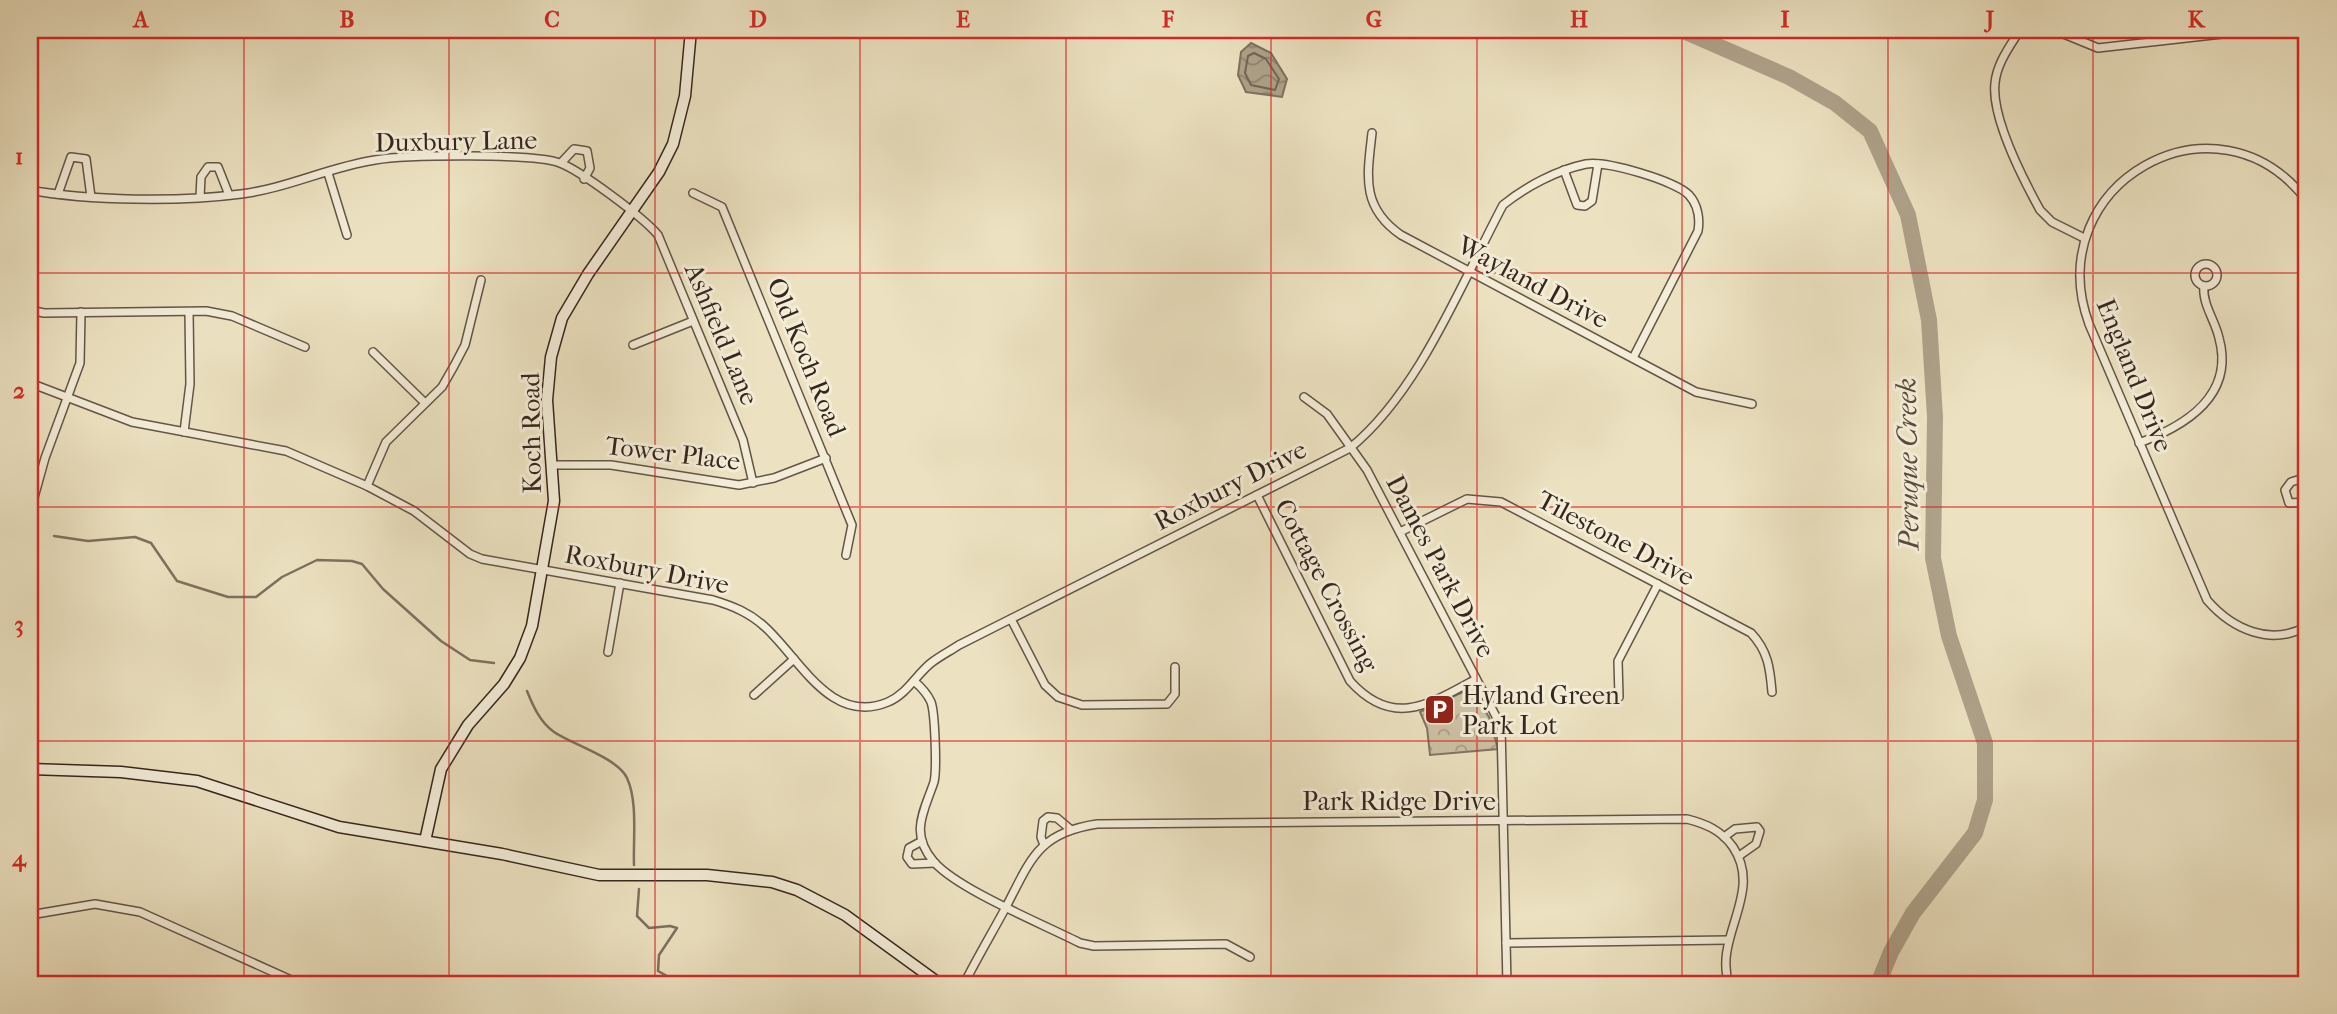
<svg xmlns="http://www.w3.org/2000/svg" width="2337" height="1014" font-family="'IM FELL French Canon',serif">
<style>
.park{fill:url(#park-crowns);stroke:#827462;stroke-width:2}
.water{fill:url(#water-waves);stroke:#7e705f;stroke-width:2}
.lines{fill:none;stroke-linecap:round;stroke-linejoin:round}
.shore{stroke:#726454;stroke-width:2}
.stream{stroke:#7e705f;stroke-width:2.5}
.river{stroke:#aea28a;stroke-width:16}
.street-casing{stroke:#645547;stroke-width:10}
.secondary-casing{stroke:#36261e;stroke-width:13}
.street{stroke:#f3ecd7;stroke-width:7}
.secondary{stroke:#f3ecd7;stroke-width:10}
.grid{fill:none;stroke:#d62828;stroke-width:2;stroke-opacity:0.55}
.labels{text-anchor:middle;stroke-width:6;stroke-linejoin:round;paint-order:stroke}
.street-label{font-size:26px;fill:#36261e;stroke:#f3ecd7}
.poi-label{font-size:26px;fill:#36261e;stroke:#f3ecd7;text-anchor:start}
.water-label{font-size:28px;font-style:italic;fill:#5a4b3e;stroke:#f3ecd7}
.neatline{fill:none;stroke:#d62828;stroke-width:2.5}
.grid-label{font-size:23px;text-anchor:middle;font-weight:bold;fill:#d62828}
</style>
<defs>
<pattern id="park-crowns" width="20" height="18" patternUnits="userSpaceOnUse" patternTransform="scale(1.75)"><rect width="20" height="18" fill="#cdc2a5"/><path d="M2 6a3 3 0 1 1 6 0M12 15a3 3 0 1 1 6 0" fill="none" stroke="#a79d86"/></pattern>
<pattern id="water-waves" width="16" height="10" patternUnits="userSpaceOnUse" patternTransform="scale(1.75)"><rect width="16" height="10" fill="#aea28a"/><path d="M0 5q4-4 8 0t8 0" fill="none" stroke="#8e8470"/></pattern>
</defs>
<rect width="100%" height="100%" fill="#ece2c1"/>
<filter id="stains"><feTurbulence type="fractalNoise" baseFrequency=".00286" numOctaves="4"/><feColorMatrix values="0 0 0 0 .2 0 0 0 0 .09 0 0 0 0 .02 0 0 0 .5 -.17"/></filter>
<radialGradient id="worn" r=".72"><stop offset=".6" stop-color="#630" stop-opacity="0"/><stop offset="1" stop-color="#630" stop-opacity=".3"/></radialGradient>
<!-- park -->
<polygon class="park" points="1465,691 1474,694 1489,717 1498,749 1430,755 1427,728 1420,712"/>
<!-- water -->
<polygon class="water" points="1251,43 1271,53 1287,79 1282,97 1246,92 1238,75 1241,52"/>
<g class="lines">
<!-- shore -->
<polygon class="shore" points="1254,53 1266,59 1279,79 1275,90 1251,85 1245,73 1248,56"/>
<!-- stream -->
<g class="stream">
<polyline points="54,536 88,541 135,537 151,543 177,581 228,597 256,597 282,577 317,560 352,561 362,564 383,589 441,641 470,660 494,663"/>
<path d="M527 691C533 706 540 722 554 732 571 744 618 758 627 778 638 802 633 838 634 865"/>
<polyline points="639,889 637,916 649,928 670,926 677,928 659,955 658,971 676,981 676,984"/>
</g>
<!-- river -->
<polyline class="river" points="1681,30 1789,77 1835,103 1870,131 1908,215 1929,320 1935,417 1933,558 1949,636 1985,743 1985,800 1975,833 1913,913 1891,952 1878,984"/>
<defs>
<g id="street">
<path d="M2020 30C2010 46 1997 63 1995 83 1991 118 2023 179 2040 210L2052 222 2084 238"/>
<polyline points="2054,30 2098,48 2257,30"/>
<path d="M1372 133C1367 177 1361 207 1401 235L1696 392 1752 404"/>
<polyline points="561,163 574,149 587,151 590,168 584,179"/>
<polyline points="1564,170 1577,205 1585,206 1592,201 1598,164"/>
<polyline points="328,173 347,235"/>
<path d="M30 190C89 201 181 202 241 194 288 188 329 167 375 160 406 155 533 153 560 163 581 171 643 217 658 235L743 440 753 483"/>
<polyline points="693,193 722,207 852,525 846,555"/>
<polyline points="58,194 71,157 86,159 91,197"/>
<polyline points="200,197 201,177 208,167 218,167 229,195"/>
<path d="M2307 201C2217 82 2038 184 2089 324L2207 600C2232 629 2271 647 2307 626"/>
<circle cx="2206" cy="275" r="11"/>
<polyline points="30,310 44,313 206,311 232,316 305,347"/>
<polyline points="633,345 693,321"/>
<polyline points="373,352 424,402"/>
<path d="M30 383 132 422 286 451 367 486 414 511 470 554 482 559 713 600C733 606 750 613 765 627 800 659 831 726 888 702 907 694 916 675 931 663 940 656 950 651 959 645L1350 448C1419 392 1461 284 1503 205 1525 187 1557 170 1586 164 1605 160 1676 181 1689 195 1698 205 1700 219 1698 231L1633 358"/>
<polyline points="1304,397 1327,414 1367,470 1501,726 1507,984"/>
<polyline points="184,432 190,384 189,312"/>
<path d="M2139 443C2185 426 2235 396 2219 338 2215 320 2202 304 2204 286"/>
<polyline points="553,465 611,465 739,485 774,478 826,458"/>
<polyline points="2307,477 2291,482 2285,490 2289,503 2307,502"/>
<polyline points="367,486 386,442 442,387 454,366 465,345 481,280"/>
<path d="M1257 495 1350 681C1393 729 1430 704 1476 679"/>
<polyline points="30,512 45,458 80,363 81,312"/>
<path d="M1400 532 1467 499 1501 502 1751 633C1768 651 1770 668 1772 692"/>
<polyline points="1011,619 1045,685 1058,697 1082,705 1167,704 1175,694 1175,667"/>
<polyline points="608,652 620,583"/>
<path d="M914 681C921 687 927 693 931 702 935 713 937 770 934 782 924 812 909 833 934 862 959 890 1043 924 1080 943L1094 946 1226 944 1250 957"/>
<polyline points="754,695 794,659"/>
<polyline points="1619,697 1618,661 1658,584"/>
<polyline points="1724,837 1735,829 1757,827 1760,831 1756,844 1739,856"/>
<polyline points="922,841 909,848 907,857 912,864 935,863"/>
<polyline points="1044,845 1041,837 1043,821 1048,817 1057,818 1070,829"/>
<polyline points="30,915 95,904 140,912 300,984"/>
<polyline points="1506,943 1729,940"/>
<path d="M964 984C977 958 992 933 1006 907 1031 859 1038 833 1097 824L1687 819C1706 824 1721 830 1733 847 1764 893 1713 937 1729 984"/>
</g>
<g id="secondary">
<polyline points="30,769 121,772 197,781 339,827 502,854 599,875 707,875 772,882 797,890 845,915 940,984"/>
<polyline points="425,841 441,769 468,725 504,684 520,658 532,626 554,501 547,400 551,357 562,318 588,274 659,172 673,144 685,96 691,30"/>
</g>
</defs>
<!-- street casing -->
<use href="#street" class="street-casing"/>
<!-- secondary casing -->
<use href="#secondary" class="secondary-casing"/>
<!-- street -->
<use href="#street" class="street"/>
<!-- secondary -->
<use href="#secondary" class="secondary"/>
</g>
<!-- grid -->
<path class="grid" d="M244 30V984M449 30V984M655 30V984M860 30V984M1066 30V984M1271 30V984M1477 30V984M1682 30V984M1888 30V984M2093 30V984M30 273H2307M30 507H2307M30 741H2307"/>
<!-- icons -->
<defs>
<symbol id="parking-square" viewBox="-11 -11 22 22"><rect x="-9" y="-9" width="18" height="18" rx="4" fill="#8f2418" stroke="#f3ecd7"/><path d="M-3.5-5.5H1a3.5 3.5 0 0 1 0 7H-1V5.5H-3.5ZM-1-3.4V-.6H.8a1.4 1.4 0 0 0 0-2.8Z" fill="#fff"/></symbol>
</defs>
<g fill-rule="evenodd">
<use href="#parking-square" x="1422" y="692" width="35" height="35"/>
</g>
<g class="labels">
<!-- street labels -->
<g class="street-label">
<text transform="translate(456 141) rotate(-1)" y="9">Duxbury Lane</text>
<text transform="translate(1533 282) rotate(28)" y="9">Wayland Drive</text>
<text transform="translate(722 334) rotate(67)" y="9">Ashfield Lane</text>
<text transform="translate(807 357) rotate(68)" y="9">Old Koch Road</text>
<text transform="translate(2135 375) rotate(68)" y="9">England Drive</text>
<text transform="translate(531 433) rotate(-91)" y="9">Koch Road</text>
<text transform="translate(673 453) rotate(7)" y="9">Tower Place</text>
<text transform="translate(1230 485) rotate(-27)" y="9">Roxbury Drive</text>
<text transform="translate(1616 538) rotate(28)" y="9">Tilestone Drive</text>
<text transform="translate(1441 566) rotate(62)" y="9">Dames Park Drive</text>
<text transform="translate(647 569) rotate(11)" y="9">Roxbury Drive</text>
<text transform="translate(1327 585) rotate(62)" y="9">Cottage Crossing</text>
<text x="1399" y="810">Park Ridge Drive</text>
</g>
<!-- poi labels -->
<g class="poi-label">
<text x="1462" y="704">Hyland Green<tspan x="1462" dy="30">Park Lot</tspan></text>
</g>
<!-- water labels -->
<g class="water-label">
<text transform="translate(1907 464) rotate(-91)" y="10">Peruque Creek</text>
</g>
</g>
<!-- margin -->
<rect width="2337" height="1014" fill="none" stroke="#ece2c1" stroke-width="77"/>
<rect x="38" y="38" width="2260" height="938" class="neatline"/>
<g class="grid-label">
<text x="141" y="27">A</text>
<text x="347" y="27">B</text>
<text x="552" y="27">C</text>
<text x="758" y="27">D</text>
<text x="963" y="27">E</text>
<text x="1168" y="27">F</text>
<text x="1374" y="27">G</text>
<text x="1579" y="27">H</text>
<text x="1785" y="27">I</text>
<text x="1990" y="27">J</text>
<text x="2196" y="27">K</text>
<text x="19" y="164">1</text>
<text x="19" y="398">2</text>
<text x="19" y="632">3</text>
<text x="19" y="866">4</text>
</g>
<rect width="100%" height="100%" filter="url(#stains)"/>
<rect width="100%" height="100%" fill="url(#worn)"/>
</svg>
